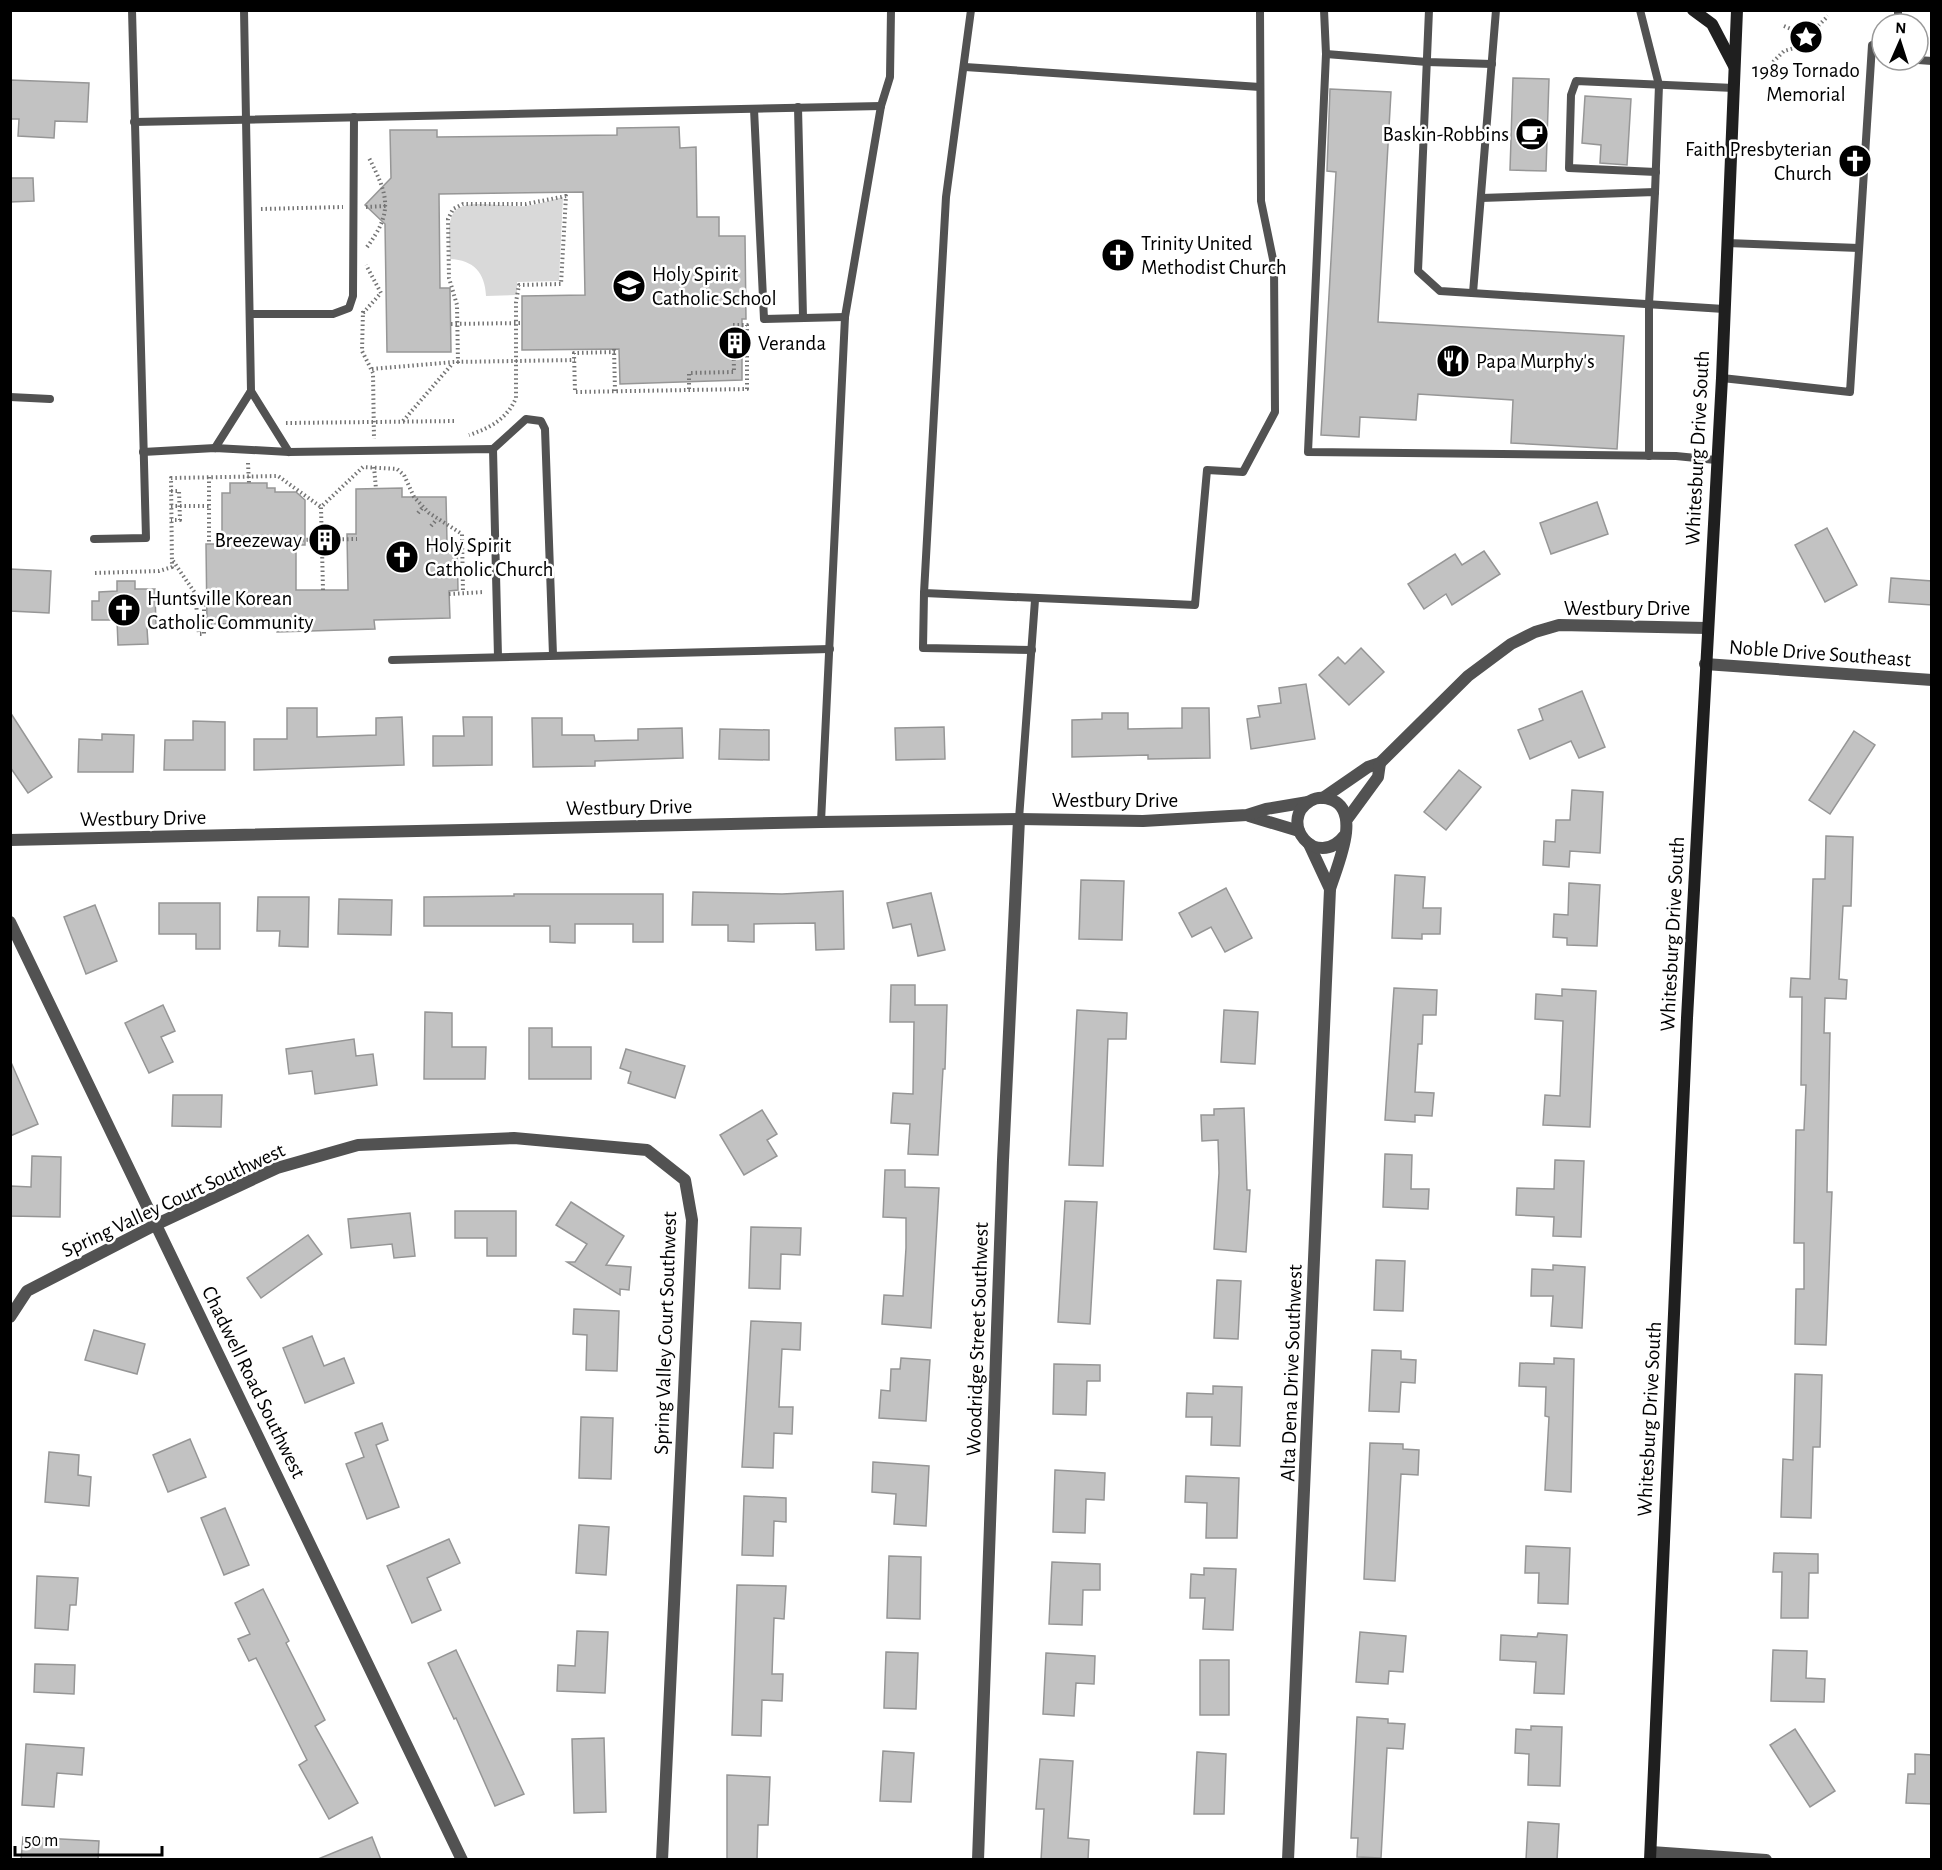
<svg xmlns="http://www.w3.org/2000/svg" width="1942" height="1870" font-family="'Alegreya Sans',sans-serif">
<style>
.green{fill:#d9d9d9}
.building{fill:#c2c2c2;stroke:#969696;stroke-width:1.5}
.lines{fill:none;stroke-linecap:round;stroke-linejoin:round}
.path{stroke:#747474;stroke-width:4;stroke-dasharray:1.5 3;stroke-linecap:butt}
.lane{stroke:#525252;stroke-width:8}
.street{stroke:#525252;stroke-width:12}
.secondary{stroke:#1f1f1f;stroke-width:12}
.labels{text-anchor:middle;stroke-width:5;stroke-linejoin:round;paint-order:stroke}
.poi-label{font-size:21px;fill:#000;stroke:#fff;text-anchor:start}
.street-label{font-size:21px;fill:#000;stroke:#fff}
</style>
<rect width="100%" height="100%" fill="#fff"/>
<!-- green -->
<path class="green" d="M563 197 559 281 517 282V295L486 296C485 273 474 260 450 259 450 246 446 223 454 212 465 197 508 208 526 206 539 204 551 200 563 197Z"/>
<!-- building -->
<g class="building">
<polygon points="1513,78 1549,79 1546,171 1510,170"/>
<polygon points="10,80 89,83 87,122 55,121 54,138 18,136 19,119 10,119"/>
<polygon points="1330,89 1391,92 1378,322 1624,336 1617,449 1511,443 1513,400 1418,394 1416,420 1360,417 1359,437 1321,435 1336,172 1327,171"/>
<polygon points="1585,96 1631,99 1627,165 1600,163 1601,145 1582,143"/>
<polygon points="679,127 680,148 696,147 697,217 719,217 719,236 745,236 746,319 742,319 742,380 620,384 619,349 522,350 522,296 585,295 583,192 439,194 440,288 450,288 451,352 387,352 385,224 365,205 391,178 390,130 437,130 437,137 617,135 617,128"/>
<polygon points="10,178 33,178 34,201 10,202"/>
<polygon points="230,483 267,483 267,488 275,488 275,492 296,492 305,500 305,545 296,545 296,590 348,590 347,534 356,534 356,489 402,488 402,497 446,497 447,542 457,542 458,590 449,591 450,618 374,620 375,629 277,632 276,623 207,624 206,544 222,544 222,493 230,493"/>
<polygon points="1597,502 1608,534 1551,554 1540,523"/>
<polygon points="1827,528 1857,585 1825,602 1795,545"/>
<polygon points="1484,551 1500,574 1452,605 1446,594 1424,609 1408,584 1455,554 1462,565"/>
<polygon points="10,569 51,571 49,613 10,611"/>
<polygon points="1891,578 1932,581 1932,605 1889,602"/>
<polygon points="117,581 135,581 135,589 155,589 156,628 147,628 148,644 118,645 117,620 92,620 92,601 99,601 99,592 117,591"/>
<polygon points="1361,648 1384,672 1349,705 1319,675 1338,657 1345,664"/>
<polygon points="1306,684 1315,739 1251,749 1247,719 1260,717 1258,706 1281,703 1279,688"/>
<polygon points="1582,691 1605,747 1579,758 1571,741 1530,759 1518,730 1543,720 1539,709"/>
<polygon points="287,708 317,708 317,737 376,735 376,718 402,717 404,765 254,770 254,739 287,739"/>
<polygon points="1182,708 1209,708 1210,758 1148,759 1148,755 1072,757 1072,720 1102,719 1102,713 1128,713 1128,729 1182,728"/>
<polygon points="10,712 52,777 28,793 10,767"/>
<polygon points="463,717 492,717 492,765 433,766 433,736 464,736"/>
<polygon points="532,718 562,718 562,735 594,735 595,741 638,740 638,729 682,728 683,758 595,761 595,766 533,767"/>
<polygon points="193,721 225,722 225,770 164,770 165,740 193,740"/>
<polygon points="944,727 945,759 896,760 895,728"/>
<polygon points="720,729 769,730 769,760 719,759"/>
<polygon points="1854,731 1875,745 1830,814 1809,800"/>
<polygon points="102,734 134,735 133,772 78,772 79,739 102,740"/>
<polygon points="1459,770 1481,787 1446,830 1424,812"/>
<polygon points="1572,790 1603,792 1600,853 1570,851 1569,867 1543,865 1544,841 1555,842 1556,820 1570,820"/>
<polygon points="1826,836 1853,837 1851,906 1843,906 1839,979 1847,980 1846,999 1825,998 1824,1033 1830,1033 1827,1192 1832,1192 1826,1345 1795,1344 1796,1289 1804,1289 1804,1243 1794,1243 1796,1130 1804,1130 1806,1085 1801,1085 1802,997 1790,997 1791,978 1810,979 1813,879 1825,879"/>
<polygon points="1395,875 1425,877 1423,908 1441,908 1440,934 1422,934 1422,939 1392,938"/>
<polygon points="1081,880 1124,881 1122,940 1079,939"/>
<polygon points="1569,883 1600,885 1597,946 1567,945 1567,938 1553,937 1554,914 1568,915"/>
<polygon points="1226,888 1252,938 1225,952 1211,927 1192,937 1179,913"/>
<polygon points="843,891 844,949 816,950 815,923 754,924 754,942 728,941 728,925 692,925 693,892 782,894"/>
<polygon points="931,893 945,950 918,956 911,924 893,928 887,903"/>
<polygon points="514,894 663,894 663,942 633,942 633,924 575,924 575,943 550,942 550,926 424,926 424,897 514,896"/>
<polygon points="258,897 309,897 308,947 279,946 280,931 257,931"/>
<polygon points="339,899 392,900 391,935 338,934"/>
<polygon points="159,903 220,903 220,949 196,949 196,934 159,934"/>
<polygon points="95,905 117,961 86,974 64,917"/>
<polygon points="891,985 915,985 915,1005 947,1005 945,1069 943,1069 938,1155 908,1154 910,1124 891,1123 893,1093 913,1094 914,1022 890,1022"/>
<polygon points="1394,988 1437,990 1436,1015 1423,1015 1422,1044 1418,1044 1415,1092 1434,1093 1432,1116 1415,1115 1415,1122 1385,1120"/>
<polygon points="1562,989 1596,991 1590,1127 1543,1125 1545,1095 1560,1096 1563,1021 1535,1019 1536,994 1562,996"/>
<polygon points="163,1005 175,1031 161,1037 173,1062 149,1073 125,1023"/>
<polygon points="1077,1010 1127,1013 1126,1039 1108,1039 1103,1166 1069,1165"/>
<polygon points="1224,1010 1258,1012 1255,1064 1221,1062"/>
<polygon points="425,1012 452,1013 452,1047 486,1047 485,1079 424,1079"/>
<polygon points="529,1028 552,1028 552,1047 591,1047 591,1079 529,1079"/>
<polygon points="354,1039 356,1056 373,1054 377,1085 315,1094 312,1071 289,1074 286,1049"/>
<polygon points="626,1049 685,1066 675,1098 628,1083 631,1072 620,1068"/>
<polygon points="10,1060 38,1124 10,1136"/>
<polygon points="173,1095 222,1095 221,1127 172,1126"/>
<polygon points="1244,1108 1247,1190 1250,1190 1246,1252 1214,1249 1219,1173 1218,1140 1202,1141 1201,1115 1214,1115 1214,1109"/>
<polygon points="762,1110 777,1134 767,1140 777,1156 744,1175 720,1135"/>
<polygon points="1385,1154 1412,1155 1411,1189 1429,1189 1428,1209 1383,1207"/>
<polygon points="32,1156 61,1157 60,1217 10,1216 11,1186 31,1187"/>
<polygon points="1555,1160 1584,1161 1581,1237 1553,1236 1554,1217 1516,1215 1517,1188 1554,1189"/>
<polygon points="885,1170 905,1170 905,1187 939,1188 931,1328 882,1324 884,1295 903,1296 906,1248 906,1218 883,1217"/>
<polygon points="1065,1201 1097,1202 1090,1324 1058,1322"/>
<polygon points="571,1202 624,1236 606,1265 631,1267 629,1290 620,1289 620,1295 567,1262 575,1262 587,1244 556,1225"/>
<polygon points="455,1211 516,1211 516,1256 487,1256 487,1238 455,1238"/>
<polygon points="410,1213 415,1256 394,1258 392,1244 351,1248 348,1219"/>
<polygon points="751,1227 801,1228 800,1255 781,1254 780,1289 749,1288"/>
<polygon points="308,1235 322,1254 261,1298 247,1278"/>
<polygon points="1376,1260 1405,1261 1403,1311 1374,1310"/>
<polygon points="1553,1265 1585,1267 1582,1328 1551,1326 1553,1296 1531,1296 1532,1269 1553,1270"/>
<polygon points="1217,1280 1241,1281 1238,1339 1214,1338"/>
<polygon points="574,1309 619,1311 617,1371 586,1370 587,1335 573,1334"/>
<polygon points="751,1321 801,1323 800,1350 782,1349 779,1407 793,1407 792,1434 774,1433 773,1468 742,1467"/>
<polygon points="94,1330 145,1344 137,1374 85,1360"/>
<polygon points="312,1336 324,1366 344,1358 354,1383 305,1403 283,1348"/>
<polygon points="1372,1350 1401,1351 1401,1359 1416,1360 1415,1383 1401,1382 1399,1412 1369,1411"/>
<polygon points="901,1358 930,1360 926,1421 879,1418 881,1390 890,1391 891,1369 900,1369"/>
<polygon points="1554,1358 1574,1359 1571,1492 1545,1490 1549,1417 1545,1416 1546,1387 1519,1386 1520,1363 1554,1364"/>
<polygon points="1054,1364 1100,1365 1100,1381 1087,1381 1086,1415 1053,1414"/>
<polygon points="1795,1374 1822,1375 1820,1447 1813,1447 1811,1518 1781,1517 1783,1459 1793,1460"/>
<polygon points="1213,1386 1242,1387 1240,1446 1211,1445 1212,1417 1186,1417 1187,1393 1213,1394"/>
<polygon points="581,1417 613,1418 611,1479 579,1478"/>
<polygon points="382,1423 388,1440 376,1445 399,1507 367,1519 346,1464 364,1457 355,1433"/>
<polygon points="190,1439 206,1477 168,1492 153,1455"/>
<polygon points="1370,1443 1403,1444 1403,1449 1419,1450 1418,1475 1401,1474 1395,1581 1364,1579"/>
<polygon points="49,1452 79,1455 78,1475 91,1477 89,1506 45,1502"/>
<polygon points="873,1462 929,1466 926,1526 894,1524 896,1494 872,1492"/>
<polygon points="1055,1470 1105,1473 1104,1500 1086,1499 1085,1533 1053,1532"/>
<polygon points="1186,1476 1239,1478 1237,1538 1206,1538 1207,1503 1185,1502"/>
<polygon points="744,1496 786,1498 786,1522 774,1521 773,1556 742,1555"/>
<polygon points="225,1508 249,1565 224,1575 201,1518"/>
<polygon points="579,1525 609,1527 606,1575 576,1573"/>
<polygon points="449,1539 460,1563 427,1578 441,1610 412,1623 387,1566"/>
<polygon points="1526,1546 1570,1548 1568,1604 1538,1603 1539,1573 1525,1573"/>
<polygon points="1774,1553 1818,1554 1818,1573 1809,1573 1808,1618 1781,1618 1782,1572 1773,1572"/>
<polygon points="889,1556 921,1557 920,1619 887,1618"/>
<polygon points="1052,1562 1100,1564 1100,1590 1083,1590 1082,1625 1049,1624"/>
<polygon points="1204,1568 1236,1569 1233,1630 1203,1629 1205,1598 1190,1598 1191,1574 1204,1575"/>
<polygon points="37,1576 78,1578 76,1605 70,1605 68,1630 35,1628"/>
<polygon points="737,1585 786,1586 784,1619 774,1618 772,1674 783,1674 782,1701 762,1700 761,1736 732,1735"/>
<polygon points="263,1589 289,1641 286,1643 325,1720 315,1726 358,1803 329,1819 299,1765 307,1760 256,1658 249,1661 238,1639 250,1634 235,1603"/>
<polygon points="577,1631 608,1632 605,1693 557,1691 558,1665 575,1666"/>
<polygon points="1360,1632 1406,1636 1403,1672 1389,1671 1388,1684 1356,1682"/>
<polygon points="1538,1633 1567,1635 1564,1694 1534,1693 1536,1662 1500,1660 1501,1635 1537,1637"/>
<polygon points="456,1650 524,1794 495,1806 456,1718 454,1719 428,1663"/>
<polygon points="1773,1650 1807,1651 1806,1678 1825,1679 1824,1702 1771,1701"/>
<polygon points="886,1652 918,1653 916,1709 884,1708"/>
<polygon points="1046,1653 1095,1656 1094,1684 1076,1683 1074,1716 1043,1714"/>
<rect x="1200" y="1660" width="29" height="55"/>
<polygon points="35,1664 75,1665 74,1694 34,1692"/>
<polygon points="1357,1717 1388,1719 1388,1723 1405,1724 1403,1749 1387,1748 1381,1858 1357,1857 1358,1838 1351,1838"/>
<polygon points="1531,1726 1562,1727 1560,1786 1528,1785 1529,1754 1515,1753 1516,1729 1531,1730"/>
<polygon points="1795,1729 1835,1791 1810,1807 1770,1745"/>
<polygon points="604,1738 606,1812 574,1813 572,1739"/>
<polygon points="26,1744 84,1748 82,1775 57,1773 54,1807 22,1805"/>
<polygon points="883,1751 914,1753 911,1802 880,1801"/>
<polygon points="1197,1752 1226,1754 1224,1814 1194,1814"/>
<polygon points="1915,1754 1932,1755 1932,1804 1906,1803 1908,1774 1915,1774"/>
<polygon points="1040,1759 1073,1761 1068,1838 1089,1840 1088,1860 1041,1860 1044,1809 1036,1809"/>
<polygon points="727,1775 770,1777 768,1825 758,1825 757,1860 727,1860"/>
<polygon points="1528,1822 1559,1824 1557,1860 1526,1860"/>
<polygon points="23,1837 99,1841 98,1860 21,1860"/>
<polygon points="372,1837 381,1860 318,1860 318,1859"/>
</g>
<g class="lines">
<!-- path -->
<g class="path">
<circle cx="1805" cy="36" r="10"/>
<polyline points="1784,26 1796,31"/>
<polyline points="1806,26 1806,17"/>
<polyline points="1815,34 1819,25 1828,16"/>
<polyline points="1773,62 1784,51 1801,46"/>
<polyline points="366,207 386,206"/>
<polyline points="261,209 343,207"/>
<path d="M367 247C394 211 388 195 368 156"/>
<polyline points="363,311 362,351 373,373 374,439"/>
<polyline points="363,313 381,293 366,265"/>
<polyline points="451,324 522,323"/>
<polyline points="614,349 615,391"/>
<polyline points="615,352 574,353 575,392 747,389 747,325 733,325 734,372 689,373 689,390"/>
<path d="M458 363 457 305 449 278 448 219 453 209 463 204H526L566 196 561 284 519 285 516 302V398C507 419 490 428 469 435"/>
<polyline points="372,369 454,362 575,360"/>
<polyline points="403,421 453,363"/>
<polyline points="286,423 457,421"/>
<polyline points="248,463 249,483"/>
<polyline points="374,467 376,489"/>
<polyline points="209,477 209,544"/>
<polyline points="171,491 179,491 180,520 171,520"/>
<polyline points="171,506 209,506"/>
<polyline points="418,513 423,507"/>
<polyline points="431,526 437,519"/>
<polyline points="293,540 357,539"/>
<polyline points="173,561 195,593 199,634 204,634 204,604 207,604"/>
<polyline points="95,573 159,571 172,567 171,478 278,476 321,507"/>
<polyline points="323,590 321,507 363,467 397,469 404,475 414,497 429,513 462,534 463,593"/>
<polyline points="449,594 484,592"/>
</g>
<!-- lane -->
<g class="lane">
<polyline points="971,10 946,197 924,593 1195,605 1207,470 1243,472 1275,412 1274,264 1261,201 1260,10"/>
<polyline points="1324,10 1326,54 1308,452 1676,456 1716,460"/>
<polyline points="1429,10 1418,271 1440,291 1724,309"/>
<polyline points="1640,10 1659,85 1655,192"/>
<polyline points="1898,24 1898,10"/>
<polyline points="1326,54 1427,62 1492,64"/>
<polyline points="1918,60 1932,61"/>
<polyline points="965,67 1260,87"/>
<polyline points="798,107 803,317"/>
<polyline points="754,109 764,319 845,317"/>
<polyline points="134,122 881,106"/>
<polyline points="1656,172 1569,168 1571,95 1576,81 1734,88"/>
<polyline points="1481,198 1655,192 1649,304 1649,456"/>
<polyline points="1727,243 1859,248"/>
<polyline points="1473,293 1496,10"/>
<polyline points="250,314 333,314 349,308 353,296 354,117"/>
<polyline points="1722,378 1850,392 1872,45 1882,40"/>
<polyline points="251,391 289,452"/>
<polyline points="10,397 50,399"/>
<polyline points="215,448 251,391 244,10"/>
<polyline points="493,449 526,419 541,421 545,429 553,655"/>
<polyline points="143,452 215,448 289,452 493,449 498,657"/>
<polyline points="94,539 146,538 132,10"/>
<polyline points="924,593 923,648 1032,650"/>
<polyline points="392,660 830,649"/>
<polyline points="1019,819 1035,600"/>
<polyline points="821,822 845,317 881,106 890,77 891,10"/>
</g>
<!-- street -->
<g class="street">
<polyline points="1705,664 1932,680"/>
<polyline points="1323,798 1368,767 1380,763 1468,676 1511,644 1535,632 1559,625 1707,628"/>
<polyline points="1249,816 1299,831"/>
<polyline points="1348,818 1378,777 1380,763"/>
<polyline points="10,840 821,822 1019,819 1143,821 1247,815 1266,809 1308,802"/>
<polyline points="1309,844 1330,889"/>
<polyline points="10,922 462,1860"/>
<polyline points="10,1317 27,1291 157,1224 277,1168 358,1145 514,1138 647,1150 685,1180 692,1220 662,1860"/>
<polyline points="1651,1852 1766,1860"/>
<polyline points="978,1860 1003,1160 1019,819"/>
<path d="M1288 1860 1330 889C1337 866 1362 812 1332 800 1325 797 1317 797 1310 801 1277 821 1316 872 1345 835"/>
</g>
<!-- secondary -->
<g class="secondary">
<polyline points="1693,10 1712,24 1734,66"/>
<polyline points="1650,1860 1687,1018 1722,378 1737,10"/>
</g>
</g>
<!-- icons -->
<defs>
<symbol id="sight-disc" viewBox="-11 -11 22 22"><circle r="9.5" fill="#000" stroke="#fff"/><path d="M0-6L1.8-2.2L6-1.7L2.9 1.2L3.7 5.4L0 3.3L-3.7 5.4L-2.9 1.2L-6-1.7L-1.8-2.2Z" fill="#fff"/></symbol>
<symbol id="cafe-disc" viewBox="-11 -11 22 22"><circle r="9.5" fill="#000" stroke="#fff"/><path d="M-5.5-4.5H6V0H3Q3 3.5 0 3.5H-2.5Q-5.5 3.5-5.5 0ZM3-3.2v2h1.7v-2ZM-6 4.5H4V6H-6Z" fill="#fff"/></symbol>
<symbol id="church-disc" viewBox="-11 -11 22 22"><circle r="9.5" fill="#000" stroke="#fff"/><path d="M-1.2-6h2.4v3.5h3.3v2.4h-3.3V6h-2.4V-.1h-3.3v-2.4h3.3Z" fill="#fff"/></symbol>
<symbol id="school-disc" viewBox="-11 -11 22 22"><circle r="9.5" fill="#000" stroke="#fff"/><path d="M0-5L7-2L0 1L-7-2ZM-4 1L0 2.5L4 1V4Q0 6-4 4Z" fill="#fff"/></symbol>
<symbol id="building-disc" viewBox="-11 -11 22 22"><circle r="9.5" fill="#000" stroke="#fff"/><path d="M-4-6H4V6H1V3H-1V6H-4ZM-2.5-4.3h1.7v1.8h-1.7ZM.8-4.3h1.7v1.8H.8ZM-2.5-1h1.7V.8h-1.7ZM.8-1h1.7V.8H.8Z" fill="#fff"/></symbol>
<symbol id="restaurant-disc" viewBox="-11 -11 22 22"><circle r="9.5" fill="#000" stroke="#fff"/><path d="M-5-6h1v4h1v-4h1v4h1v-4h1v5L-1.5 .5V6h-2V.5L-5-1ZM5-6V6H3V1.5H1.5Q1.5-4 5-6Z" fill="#fff"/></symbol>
</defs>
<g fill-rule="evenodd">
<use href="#sight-disc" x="1787" y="18" width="38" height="38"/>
<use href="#cafe-disc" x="1513" y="115" width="38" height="38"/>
<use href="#church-disc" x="1836" y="142" width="38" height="38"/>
<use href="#church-disc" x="1099" y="236" width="38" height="38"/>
<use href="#school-disc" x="610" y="267" width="38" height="38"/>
<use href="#building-disc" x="716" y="324" width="38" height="38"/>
<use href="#restaurant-disc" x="1434" y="342" width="38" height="38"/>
<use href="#building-disc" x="306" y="521" width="38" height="38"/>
<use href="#church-disc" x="383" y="538" width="38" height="38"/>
<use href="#church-disc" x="105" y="591" width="38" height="38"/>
</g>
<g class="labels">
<!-- poi labels -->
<g class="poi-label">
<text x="1806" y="77" text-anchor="middle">1989 Tornado<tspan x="1806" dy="24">Memorial</tspan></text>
<text x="1509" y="141" text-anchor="end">Baskin-Robbins</text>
<text x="1832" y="156" text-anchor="end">Faith Presbyterian<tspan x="1832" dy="24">Church</tspan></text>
<text x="1141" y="250">Trinity United<tspan x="1141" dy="24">Methodist Church</tspan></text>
<text x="652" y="281">Holy Spirit<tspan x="652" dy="24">Catholic School</tspan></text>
<text x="758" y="350">Veranda</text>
<text x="1476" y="368">Papa Murphy's</text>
<text x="302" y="547" text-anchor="end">Breezeway</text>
<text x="425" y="552">Holy Spirit<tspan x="425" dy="24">Catholic Church</tspan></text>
<text x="147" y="605">Huntsville Korean<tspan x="147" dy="24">Catholic Community</tspan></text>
</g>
<!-- street labels -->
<g class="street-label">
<text transform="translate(1697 448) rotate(-87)" y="7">Whitesburg Drive South</text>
<text x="1627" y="615">Westbury Drive</text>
<text transform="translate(1820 653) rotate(4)" y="7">Noble Drive Southeast</text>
<text x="1115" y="807">Westbury Drive</text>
<text transform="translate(629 807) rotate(-1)" y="7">Westbury Drive</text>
<text transform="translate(143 818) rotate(-1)" y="7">Westbury Drive</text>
<text transform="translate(1672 934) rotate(-87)" y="7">Whitesburg Drive South</text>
<text transform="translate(173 1200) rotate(-25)" y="7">Spring Valley Court Southwest</text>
<text transform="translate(665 1333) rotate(-88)" y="7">Spring Valley Court Southwest</text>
<text transform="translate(977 1339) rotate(-88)" y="7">Woodridge Street Southwest</text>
<text transform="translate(1291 1373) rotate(-88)" y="7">Alta Dena Drive Southwest</text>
<text transform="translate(254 1382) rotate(64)" y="7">Chadwell Road Southwest</text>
<text transform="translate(1649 1419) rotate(-87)" y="7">Whitesburg Drive South</text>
</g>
</g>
<!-- border -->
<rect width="1942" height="1870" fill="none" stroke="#000000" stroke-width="24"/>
<!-- north arrow -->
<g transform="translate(1900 42) rotate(3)"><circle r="28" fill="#ffffff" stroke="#999999" stroke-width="1.5"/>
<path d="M0-4.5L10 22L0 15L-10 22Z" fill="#000000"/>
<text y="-9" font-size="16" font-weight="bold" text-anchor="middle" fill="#000000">N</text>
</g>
<!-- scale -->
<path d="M15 1846v9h147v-9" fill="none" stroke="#000000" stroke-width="3"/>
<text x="24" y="1846" font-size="18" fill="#000000" stroke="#ffffff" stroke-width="4.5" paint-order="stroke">50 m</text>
</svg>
